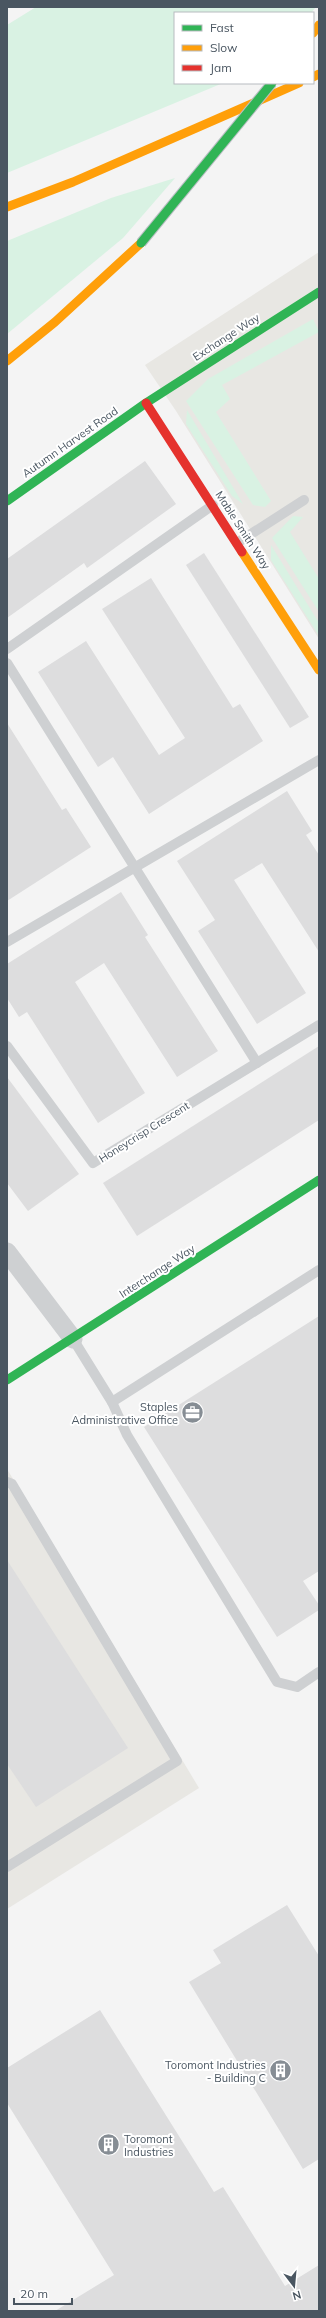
<svg xmlns="http://www.w3.org/2000/svg" width="326" height="2318" font-family="Mulish,sans-serif">
<style>
.commercial{fill:#e8e7e3}
.green{fill:#d9f2e3}
.building{fill:#ddddde}
.lines{fill:none;stroke-linecap:round;stroke-linejoin:round}
.lane{stroke:#ced0d2;stroke-width:10}
.street{stroke:#ced0d2;stroke-width:19}
.fast{stroke:#30b455;stroke-width:9}
.slow{stroke:#ff9f0a;stroke-width:9}
.jam{stroke:#e5322d;stroke-width:9}
.fast-bridge-casing{stroke:#b9bec3;stroke-width:11;stroke-linecap:butt}
.fast-bridge{stroke:#30b455;stroke-width:9}
.labels{text-anchor:middle;stroke-width:4;stroke-linejoin:round;paint-order:stroke}
.street-label{font-size:11px;fill:#4a5661;stroke:#fff}
.poi-label{font-size:11px;fill:#4a5661;stroke:#fff;text-anchor:end}
</style>
<rect width="100%" height="100%" fill="#f4f4f4"/>
<!-- commercial -->
<g class="commercial">
<polygon points="319,252 319,639 176,411 145,365"/>
<polygon points="7,1469 199,1788 7,1909"/>
</g>
<!-- green -->
<g class="green">
<polygon points="36,7 316,7 311,13 175,13 175,83 223,83 7,173 7,25"/>
<polygon points="175,178 123,238 7,334 7,241 111,198"/>
<polygon points="313,319 319,332 222,385 230,399 216,412 271,501 265,507 253,505 186,401 208,379"/>
<polygon points="187,410 243,504 232,496 186,424"/>
<polygon points="293,516 303,517 290,532 319,579 319,612 272,538"/>
<polygon points="271,545 319,623 319,636 271,560"/>
</g>
<!-- building -->
<g class="building">
<polygon points="145,461 176,504 87,568 84,563 7,618 7,559"/>
<polygon points="204,553 309,717 290,728 186,565"/>
<polygon points="151,578 233,708 240,704 263,741 149,814 113,757 98,767 38,672 86,641 159,755 185,738 102,609"/>
<polygon points="7,723 62,810 66,808 91,847 7,901"/>
<polygon points="287,791 312,831 306,835 319,855 319,952 262,863 234,880 306,993 257,1024 198,931 215,920 177,861"/>
<polygon points="121,892 148,935 145,937 218,1051 177,1077 104,963 75,982 145,1093 98,1123 27,1012 19,1017 7,998 7,964"/>
<polygon points="319,1046 319,1120 137,1236 103,1183"/>
<polygon points="7,1077 79,1174 28,1211 7,1183"/>
<polygon points="319,1316 319,1571 303,1581 319,1605 319,1610 277,1637 144,1427"/>
<polygon points="7,1560 128,1748 36,1807 7,1764"/>
<polygon points="287,1905 319,1956 319,2159 303,2169 189,1982 221,1963 213,1950"/>
<polygon points="100,2010 214,2192 223,2187 285,2286 319,2265 319,2311 55,2311 114,2275 7,2103 7,2068"/>
</g>
<g class="lines">
<!-- lane -->
<g class="lane">
<polyline points="237,543 304,500"/>
<polyline points="7,649 213,505"/>
<polyline points="7,663 257,1063"/>
<polyline points="7,942 319,760"/>
<polyline points="7,1046 93,1163 319,1025"/>
<polyline points="73,1339 112,1402 127,1435 277,1682 297,1687 319,1672"/>
<polyline points="112,1402 319,1270"/>
<polyline points="7,1482 12,1484 177,1761 7,1867"/>
</g>
<!-- street -->
<polyline class="street" points="7,1252 73,1339"/>
<!-- fast -->
<g class="fast">
<polyline points="7,501 146,403 319,292"/>
<polyline points="7,1380 319,1180"/>
</g>
<!-- slow -->
<g class="slow">
<polyline points="313,33 319,25"/>
<polyline points="313,77 319,74"/>
<polyline points="7,207 73,182 299,83"/>
<polyline points="7,361 55,322 141,243"/>
<polyline points="242,552 319,670"/>
</g>
<!-- jam -->
<polyline class="jam" points="146,403 242,552"/>
<defs>
<polyline id="fast-bridge" points="141,243 272,83"/>
</defs>
<!-- fast-bridge casing -->
<use href="#fast-bridge" class="fast-bridge-casing"/>
<!-- fast-bridge -->
<use href="#fast-bridge" class="fast-bridge"/>
</g>
<!-- icons -->
<defs>
<symbol id="office-disc" viewBox="-11 -11 22 22"><circle r="9.5" fill="#868d94" stroke="#fff"/><path d="M-6-3h4V-5.5h4V-3h4V5H-6ZM-1-4.5V-3h2v-1.5ZM-6 0V1H6V0Z" fill="#fff"/></symbol>
<symbol id="building-disc" viewBox="-11 -11 22 22"><circle r="9.5" fill="#868d94" stroke="#fff"/><path d="M-4-6H4V6H1V3H-1V6H-4ZM-2.5-4.3h1.7v1.8h-1.7ZM.8-4.3h1.7v1.8H.8ZM-2.5-1h1.7V.8h-1.7ZM.8-1h1.7V.8H.8Z" fill="#fff"/></symbol>
</defs>
<g fill-rule="evenodd">
<use href="#office-disc" x="180" y="1400" width="25" height="25"/>
<use href="#building-disc" x="268" y="2058" width="25" height="25"/>
<use href="#building-disc" x="96" y="2132" width="25" height="25"/>
</g>
<g class="labels">
<!-- street labels -->
<g class="street-label">
<text transform="translate(226 337) rotate(-33)" y="4">Exchange Way</text>
<text transform="translate(70 442) rotate(-35)" y="4">Autumn Harvest Road</text>
<text transform="translate(243 530) rotate(57)" y="4">Mable Smith Way</text>
<text transform="translate(144 1132) rotate(-32)" y="4">Honeycrisp Crescent</text>
<text transform="translate(157 1271) rotate(-33)" y="4">Interchange Way</text>
</g>
<!-- poi labels -->
<g class="poi-label">
<text x="178" y="1411">Staples<tspan x="178" dy="13">Administrative Office</tspan></text>
<text x="266" y="2069">Toromont Industries<tspan x="266" dy="13">- Building C</tspan></text>
<text x="124" y="2143" text-anchor="start">Toromont<tspan x="124" dy="13">Industries</tspan></text>
</g>
</g>
<!-- border -->
<rect width="326" height="2318" fill="none" stroke="#4a5661" stroke-width="16"/>
<!-- legend -->
<rect x="174" y="12" width="140" height="72" fill="#ffffff" stroke="#b7bbc0"/>
<rect x="182" y="25" width="20" height="6" fill="#30b455" stroke="#b7bbc0"/>
<text x="210" y="32" font-size="12" fill="#4a5661">Fast</text>
<rect x="182" y="45" width="20" height="6" fill="#ff9f0a" stroke="#b7bbc0"/>
<text x="210" y="52" font-size="12" fill="#4a5661">Slow</text>
<rect x="182" y="65" width="20" height="6" fill="#e5322d" stroke="#b7bbc0"/>
<text x="210" y="72" font-size="12" fill="#4a5661">Jam</text>
<!-- north arrow -->
<g transform="translate(294 2286) rotate(164)" stroke="#ffffff" stroke-width="3" paint-order="stroke">
<path d="M0-3L7 15L0 10L-7 15Z" fill="#4a5661"/>
<text y="-6" font-size="11" font-weight="bold" text-anchor="middle" fill="#4a5661">N</text>
</g>
<!-- scale -->
<path d="M14 2298v6h58v-6" fill="none" stroke="#4a5661" stroke-width="2"/>
<text x="20" y="2298" font-size="12" fill="#4a5661" stroke="#ffffff" stroke-width="3" paint-order="stroke">20 m</text>
</svg>
